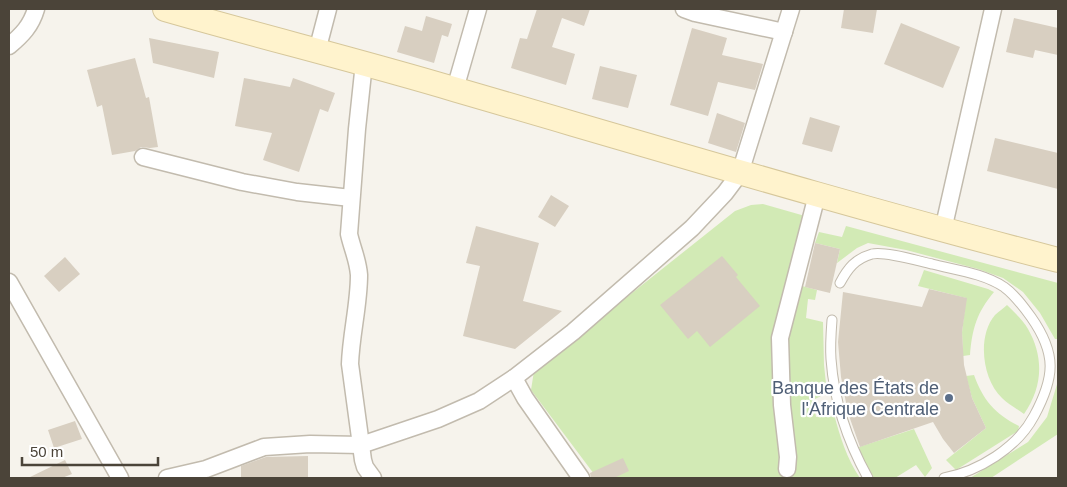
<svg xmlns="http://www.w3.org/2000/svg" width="1067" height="487" font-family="Helvetica,sans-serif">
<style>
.green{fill:#d2eab5}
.building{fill:#d8cfc1}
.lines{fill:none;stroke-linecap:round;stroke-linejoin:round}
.lane-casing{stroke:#c2bbae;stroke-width:11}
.street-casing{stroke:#c2bbae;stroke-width:19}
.secondary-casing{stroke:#d6c79b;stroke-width:26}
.lane{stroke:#fff;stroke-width:9}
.street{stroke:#fff;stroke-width:16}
.secondary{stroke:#fff3cd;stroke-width:24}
.service-dot{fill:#5c6f8a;stroke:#fff;stroke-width:2}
.labels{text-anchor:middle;stroke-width:4.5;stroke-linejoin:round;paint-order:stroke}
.service-label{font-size:18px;fill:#4e5e75;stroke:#fff;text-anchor:end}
</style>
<rect width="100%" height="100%" fill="#f6f3ec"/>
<!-- green -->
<g class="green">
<path d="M763 204 805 216 771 340 772 369 787 365 789 337 802 286 817 290 815 300 808 299 806 318 823 322 824 365 827 393 813 400 816 417 834 414C840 437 847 459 860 478H597L531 390 534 371 735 211 751 205Z"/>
<polygon points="846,226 1058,283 1058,339 1055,339 1040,313 1023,292 1003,278 978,269 906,250 868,243 857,248 837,263 840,249 815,243 819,232 842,237"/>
<path d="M924 270 988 289 994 292C977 312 972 329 970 355L963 356 962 332 966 298 918 286Z"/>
<path d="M1007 305C1014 312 1023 320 1028 329 1044 357 1043 387 1024 414 1017 409 1008 404 1002 398 982 379 977 336 995 315 999 311 1004 308 1007 305Z"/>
<path d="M974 375C983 400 995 414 1019 426L1018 431 956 470 946 460 986 428 972 398 966 376Z"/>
<polygon points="1058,381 1058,434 991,478 970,478 1028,442 1047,417"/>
<polygon points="914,429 932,468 925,477 916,465 895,478 874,478 862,457 859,447"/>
</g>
<!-- building -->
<g class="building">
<polygon points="537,9 590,9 584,26 562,18 552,47 575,54 566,85 511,68 520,38 527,39"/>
<polygon points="844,9 877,9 873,33 841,28"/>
<polygon points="426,16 452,24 448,37 442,35 434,63 397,52 405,26 422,31"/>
<polygon points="1014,18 1058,28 1058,55 1035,50 1033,58 1006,52"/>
<polygon points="901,23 960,47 943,88 884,64"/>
<polygon points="692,28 727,38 722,55 763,64 755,90 718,82 708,116 670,105"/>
<polygon points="149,38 219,52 214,78 153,63"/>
<polygon points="135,58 146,98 149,97 158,147 150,148 141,147 135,151 112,155 102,105 97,107 87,70"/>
<polygon points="600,66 637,75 628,108 592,99"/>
<polygon points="244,78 290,87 293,78 335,93 328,112 320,109 299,172 263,160 272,133 235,126"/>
<polygon points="717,113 745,123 736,152 708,143"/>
<polygon points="810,117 840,126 832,152 802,144"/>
<polygon points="995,138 1058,153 1058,189 987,171"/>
<polygon points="551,195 569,206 555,227 538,217"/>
<polygon points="476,226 539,243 523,301 562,311 515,349 463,336 480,266 466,263"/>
<polygon points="815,243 840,249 830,293 805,287"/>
<polygon points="722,256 738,275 736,277 760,306 710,347 697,331 688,339 660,305"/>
<polygon points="65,257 80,274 59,292 44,276"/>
<polygon points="929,289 967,298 962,332 964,365 972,398 986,428 954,453 943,439 933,422 860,447 848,413 841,377 838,342 843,292 922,307"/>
<polygon points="75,421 82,439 54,448 48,430"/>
<polygon points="308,456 308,478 241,478 241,466 266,457"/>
<polygon points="623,458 629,471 614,478 591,478 590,473"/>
<polygon points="65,460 72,474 62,478 28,478"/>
</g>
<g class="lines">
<defs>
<g id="lane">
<path d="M840 283C848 268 855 259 872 254 885 251 918 261 932 264 955 270 983 273 1004 287 1015 295 1023 306 1031 317 1057 354 1055 377 1034 416 1017 448 979 471 944 478"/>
<path d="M832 320C831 333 830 346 831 359 834 401 848 442 868 478"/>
</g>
<g id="street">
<polyline points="684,9 695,13 784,32"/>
<path d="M9 46C22 35 31 26 36 9"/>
<polyline points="317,51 328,9"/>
<path d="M364 63 357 129 349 234C352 248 358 260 359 275 359 305 351 334 350 364L363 460 365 467 373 478"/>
<polyline points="455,89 478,9"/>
<polyline points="143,157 242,182 297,192 351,198"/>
<polyline points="943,230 993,9"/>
<polyline points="9,282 120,478"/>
<polyline points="514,378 525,398 581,478"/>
<polyline points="787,469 788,457 782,405 780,338 817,195"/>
<polyline points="167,478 206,469 264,447 310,444 361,445 438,419 479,401 514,378 573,332 692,228 725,193 740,173 791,9"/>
</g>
<path id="secondary" d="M165 9C262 37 360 61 457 90 657 148 857 208 1058 260"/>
</defs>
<!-- lane casing -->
<use href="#lane" class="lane-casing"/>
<!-- street casing -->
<use href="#street" class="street-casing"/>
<!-- secondary casing -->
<use href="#secondary" class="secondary-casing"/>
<!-- lane -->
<use href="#lane" class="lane"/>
<!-- street -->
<use href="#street" class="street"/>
<!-- secondary -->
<use href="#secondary" class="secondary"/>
</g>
<!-- markers -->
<circle class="service-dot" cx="949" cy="398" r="5"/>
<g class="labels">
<!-- service labels -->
<g class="service-label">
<text x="939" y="394">Banque des États de<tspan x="939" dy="21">l'Afrique Centrale</tspan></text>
</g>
</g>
<!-- border -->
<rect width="1067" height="487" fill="none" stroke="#4b4439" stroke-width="20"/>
<!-- scale -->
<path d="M22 457v8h136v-8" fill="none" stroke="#4b4439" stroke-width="2.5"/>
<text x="30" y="457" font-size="15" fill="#4b4439" stroke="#ffffff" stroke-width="4" paint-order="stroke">50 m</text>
</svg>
